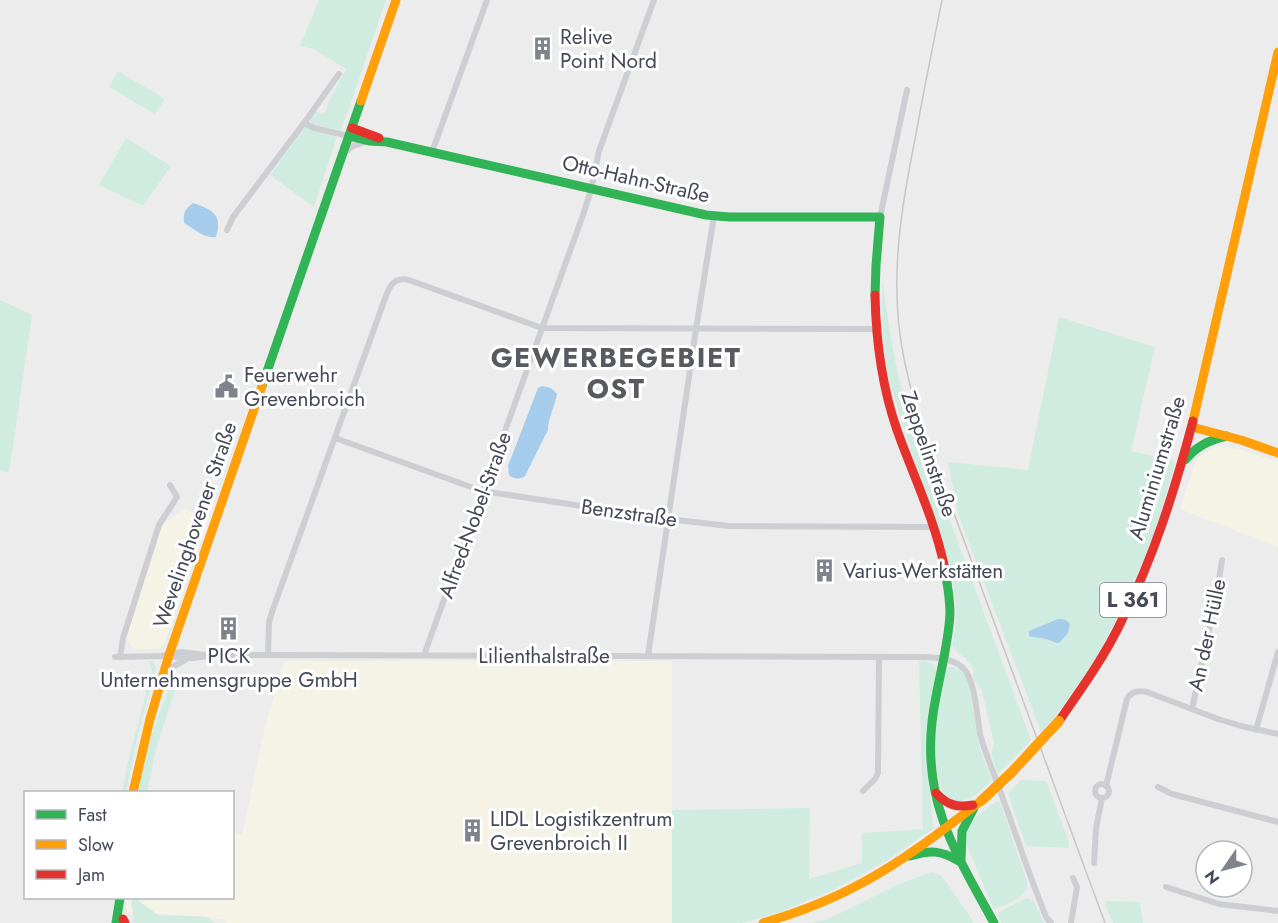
<svg xmlns="http://www.w3.org/2000/svg" width="1278" height="923" font-family="Jost,sans-serif">
<style>
.commercial{fill:#f5f3e6}
.green{fill:#d0ece1}
.water{fill:#a5ccea}
.lines{fill:none;stroke-linecap:round;stroke-linejoin:round}
.street{stroke:#cdced2;stroke-width:6}
.fast{stroke:#30b455;stroke-width:9}
.slow{stroke:#ff9f0a;stroke-width:9}
.jam{stroke:#e5322d;stroke-width:9}
.rail{stroke:#c5c6c8;stroke-width:1.5}
.slow-bridge{stroke:#ff9f0a;stroke-width:10}
.labels{text-anchor:middle;stroke-width:6;stroke-linejoin:round;paint-order:stroke}
.shield{fill:#fff;stroke:#7c808a;stroke-width:1.5}
.shield-label{font-size:20px;font-weight:bold;fill:#444a58}
.poi-label{font-size:21px;fill:#444a58;stroke:#fff;text-anchor:start}
.street-label{font-size:21px;fill:#444a58;stroke:#fff}
.district-label{font-size:27px;font-weight:bold;letter-spacing:1.5px;fill:#585a60;stroke:#fff}
</style>
<rect width="100%" height="100%" fill="#edecec"/>
<!-- commercial -->
<g class="commercial">
<polygon points="1217,446 1238,449 1278,462 1278,547 1180,509 1197,458"/>
<polygon points="185,509 210,517 165,642 160,648 153,649 135,649 130,645 127,637 161,525"/>
<polygon points="284,661 672,661 672,923 226,923 226,920 207,917 127,912 126,898 232,898 233,833 242,835 265,727"/>
</g>
<!-- green -->
<g class="green">
<polygon points="319,0 386,0 346,117 341,129 339,130 312,124 310,121 314,111 320,113 325,112 329,101 346,69 314,49 300,46"/>
<polygon points="118,71 165,99 155,114 109,87"/>
<polygon points="305,127 337,137 314,207 270,175"/>
<polygon points="126,138 171,166 143,206 99,185"/>
<path d="M882 281C888 317 893 355 902 390 913 432 930 473 947 512L1031 740 998 774 997 772 991 753 994 743 982 691 974 680 973 676 974 670 972 666 952 646C963 599 948 556 932 512 920 479 909 446 899 412 895 400 891 388 888 377 882 345 882 313 882 281Z"/>
<polygon points="0,300 32,315 9,473 0,471"/>
<polygon points="1059,317 1155,347 1131,451 1171,460 1175,464 1161,513 1148,550 1136,578 1120,604 1119,615 1100,651 1080,682 1058,713 1041,732 958,514 948,462 1028,470"/>
<polygon points="148,660 152,661 156,667 138,734 126,792 122,792 128,762 150,678 152,670"/>
<polygon points="924,661 935,665 937,677 927,729 928,770 933,829 886,861 833,890 780,912 742,923 672,923 672,810 810,808 809,879 862,863 862,833 923,829 919,662"/>
<path d="M953 667C960 670 964 673 968 680L978 740 982 755 992 780C978 793 972 801 953 802 949 799 945 797 943 793 929 764 935 696 948 668Z"/>
<path d="M175 677 177 678 176 686 156 749 147 792H138C145 753 157 713 175 677Z"/>
<polygon points="1021,780 1045,781 1047,783 1069,842 1069,848 1026,846 1008,794"/>
<path d="M997 801 1000 803 1002 808 1027 881C1029 899 1008 903 994 909 988 896 983 883 977 870 969 848 956 835 978 815 984 810 990 805 997 801Z"/>
<polygon points="932,872 942,876 973,921 972,923 811,923 828,919 901,883"/>
<polygon points="1027,898 1034,901 1044,923 1001,923 997,913"/>
<polygon points="133,899 136,899 158,915 207,917 214,923 132,923 134,918 131,903"/>
<polygon points="1104,901 1140,902 1143,923 1113,923"/>
</g>
<!-- water -->
<g class="water">
<path d="M193 203C213 210 223 215 216 237 205 239 193 228 184 223 183 213 185 209 193 203Z"/>
<path d="M542 386 551 388 557 394C555 406 548 418 548 430L525 476C520 480 513 479 509 475L508 466 538 388Z"/>
<path d="M1058 619C1064 619 1067 620 1070 624L1068 633 1059 643C1054 643 1051 640 1046 639 1040 637 1034 638 1029 636V631Z"/>
</g>
<g class="lines">
<!-- street -->
<g class="street">
<polyline points="304,123 339,74"/>
<polyline points="432,152 487,0"/>
<polyline points="343,154 353,146 365,142"/>
<polyline points="880,217 907,90"/>
<polyline points="227,230 233,217 304,123 314,128 349,136"/>
<polyline points="335,438 482,491 582,506 668,519 729,526 933,527"/>
<path d="M169 655C183 661 194 658 209 656 220 655 232 655 244 655L905 657C923 657 949 655 963 668 975 679 977 717 980 734 986 757 996 777 1003 799 1016 834 1027 869 1041 904L1046 917 1051 923"/>
<path d="M268 655 269 622 273 609 387 293C392 282 397 277 409 280L542 328 876 329"/>
<polyline points="424,655 583,215 591,190 599,151 654,0"/>
<polyline points="648,656 696,329 714,216"/>
<polyline points="115,657 161,656 181,652 205,655"/>
<polyline points="120,657 123,638 159,525 177,497 170,485"/>
<polyline points="165,671 185,660"/>
<polyline points="1192,709 1217,592 1222,560"/>
<polyline points="1256,730 1278,652"/>
<circle cx="1102" cy="791" r="7"/>
<path d="M1106 786 1127 699C1131 691 1138 690 1147 692L1218 719 1241 726 1278 734"/>
<polyline points="1158,787 1172,794 1278,822"/>
<polyline points="863,791 875,779 878,773 879,657"/>
<polyline points="1094,863 1096,828 1102,798"/>
<polyline points="1166,887 1219,904 1278,911"/>
<polyline points="1071,923 1077,887 1073,878"/>
</g>
<!-- fast -->
<g class="fast">
<polyline points="349,136 369,141 387,142 706,215 729,217 880,217 876,265 875,295"/>
<polyline points="262,386 361,101"/>
<path d="M1185 460C1197 446 1209 440 1227 436"/>
<path d="M944 565C947 581 950 597 950 614 948 651 936 686 932 722 923 804 957 855 994 923"/>
<path d="M910 856C930 850 940 850 959 861"/>
<polyline points="961,860 962,831 974,808"/>
<polyline points="116,923 120,898"/>
</g>
<!-- slow -->
<g class="slow">
<polyline points="361,101 396,0"/>
<polyline points="1193,421 1278,52"/>
<polyline points="1192,427 1241,440 1278,453"/>
<polyline points="133,792 150,719 169,655 262,386"/>
<path d="M763 923C797 913 831 900 862 883 905 860 943 830 981 801"/>
</g>
<!-- jam -->
<g class="jam">
<polyline points="352,128 379,138"/>
<path d="M875 295C876 341 882 387 897 430 913 475 934 518 944 565"/>
<path d="M1059 721C1082 688 1105 656 1122 620 1154 557 1175 489 1193 421"/>
<path d="M936 793C947 805 957 808 973 805"/>
<polyline points="123,919 125,923"/>
</g>
<!-- rail -->
<path class="rail" d="M942 0C933 45 924 89 916 134 904 194 893 254 898 315 900 348 909 381 917 413L1105 923"/>
<!-- slow-bridge -->
<polyline class="slow-bridge" points="981,801 1012,772 1059,721"/>
</g>
<!-- icons -->
<defs>
<symbol id="building-bare" viewBox="-9 -9 18 18"><path d="M-4-6H4V6H1V3H-1V6H-4ZM-2.5-4.3h1.7v1.8h-1.7ZM.8-4.3h1.7v1.8H.8ZM-2.5-1h1.7V.8h-1.7ZM.8-1h1.7V.8H.8Z" fill="#7f838c" stroke="#fff" stroke-width="2.5" paint-order="stroke"/></symbol>
<symbol id="civic-bare" viewBox="-9 -9 18 18"><path d="M-.6-6.5H3V-4.5H.6V-3L4-1V1h2V6H-6V1h2V-1L-.6-3ZM-1.2 2.5V6h2.4V2.5Z" fill="#7f838c" stroke="#fff" stroke-width="2.5" paint-order="stroke"/></symbol>
</defs>
<g fill-rule="evenodd">
<use href="#building-bare" x="526" y="32" width="33" height="33"/>
<use href="#civic-bare" x="210" y="370" width="33" height="33"/>
<use href="#building-bare" x="808" y="554" width="33" height="33"/>
<use href="#building-bare" x="212" y="612" width="33" height="33"/>
<use href="#building-bare" x="456" y="814" width="33" height="33"/>
</g>
<g class="labels">
<!-- shield labels -->
<rect class="shield" x="1100" y="583" width="66" height="34" rx="4.5"/>
<g class="shield-label">
<text x="1133" y="607">L 361</text>
</g>
<!-- poi labels -->
<g class="poi-label">
<text x="560" y="44">Relive<tspan x="560" dy="24">Point Nord</tspan></text>
<text x="244" y="382">Feuerwehr<tspan x="244" dy="24">Grevenbroich</tspan></text>
<text x="843" y="578">Varius-Werkstätten</text>
<text x="229" y="663" text-anchor="middle">PICK<tspan x="229" dy="24">Unternehmensgruppe GmbH</tspan></text>
<text x="490" y="826">LIDL Logistikzentrum<tspan x="490" dy="24">Grevenbroich II</tspan></text>
</g>
<!-- street labels -->
<g class="street-label">
<text transform="translate(636 179) rotate(13)" y="7">Otto-Hahn-Straße</text>
<text transform="translate(929 454) rotate(71)" y="7">Zeppelinstraße</text>
<text transform="translate(1157 468) rotate(-73)" y="7">Aluminiumstraße</text>
<text transform="translate(629 513) rotate(8)" y="7">Benzstraße</text>
<text transform="translate(475 515) rotate(-70)" y="7">Alfred-Nobel-Straße</text>
<text transform="translate(195 525) rotate(-71)" y="7">Wevelinghovener Straße</text>
<text transform="translate(1207 635) rotate(-78)" y="7">An der Hülle</text>
<text x="544" y="663">Lilienthalstraße</text>
</g>
<!-- district labels -->
<g class="district-label">
<text x="616" y="367">GEWERBEGEBIET<tspan x="616" dy="31">OST</tspan></text>
</g>
</g>
<!-- legend -->
<rect x="24" y="791" width="210" height="108" fill="#ffffff" stroke="#b4b7bc" stroke-width="1.5"/>
<rect x="36" y="810" width="30" height="9" fill="#30b455" stroke="#b4b7bc" stroke-width="1.5"/>
<text x="78" y="821" font-size="18" fill="#444a58">Fast</text>
<rect x="36" y="840" width="30" height="9" fill="#ff9f0a" stroke="#b4b7bc" stroke-width="1.5"/>
<text x="78" y="851" font-size="18" fill="#444a58">Slow</text>
<rect x="36" y="870" width="30" height="9" fill="#e5322d" stroke="#b4b7bc" stroke-width="1.5"/>
<text x="78" y="881" font-size="18" fill="#444a58">Jam</text>
<!-- north arrow -->
<g transform="translate(1224 869) rotate(235)"><circle r="28" fill="#ffffff" stroke="#b4b7bc" stroke-width="1.5"/>
<path d="M0-4.5L10 22L0 15L-10 22Z" fill="#7f838c"/>
<text y="-9" font-size="16" font-weight="bold" text-anchor="middle" fill="#444a58">N</text>
</g>
</svg>
